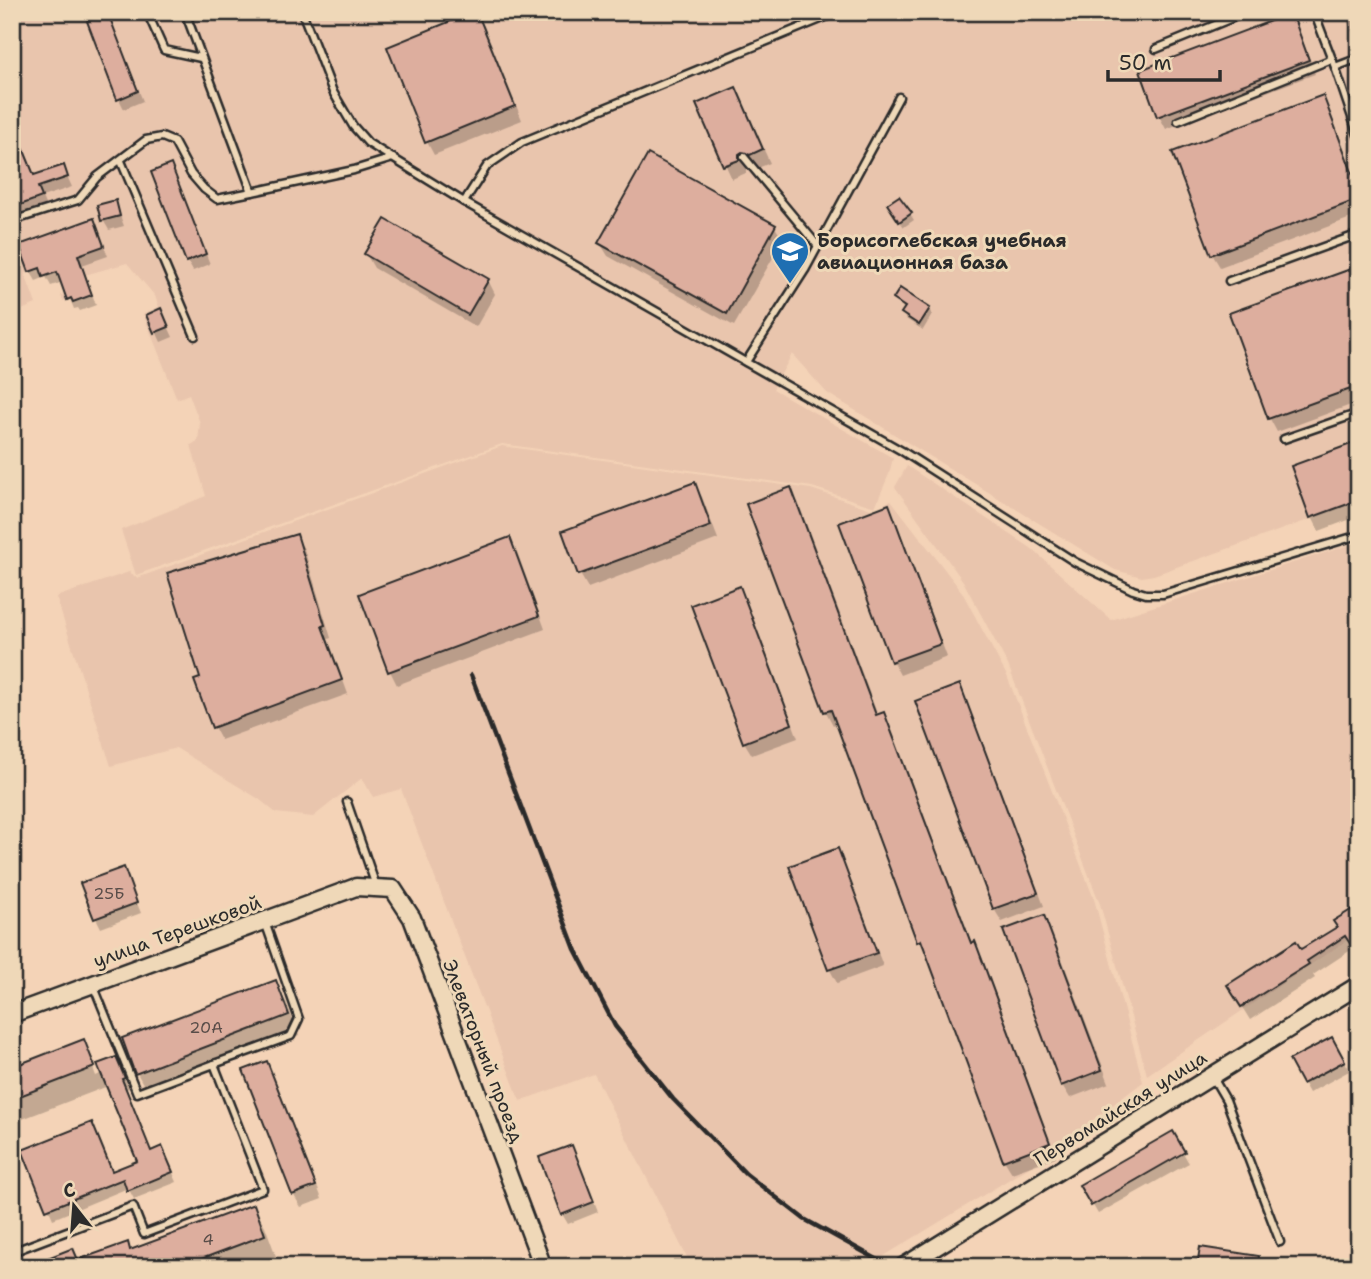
<svg xmlns="http://www.w3.org/2000/svg" width="1371" height="1279" font-family="'Shantell Sans',sans-serif">
<style>
.built{fill:#e9c5ad}
.shadow{fill:#0003}
.building{fill:#ddae9e;stroke:#2b2b2b;stroke-width:2}
.lines{fill:none;stroke-linecap:round;stroke-linejoin:round}
.service-casing{stroke:#2b2b2b;stroke-width:11}
.tertiary-casing{stroke:#2b2b2b;stroke-width:21}
.service{stroke:#efd8b8;stroke-width:6}
.tertiary{stroke:#efd8b8;stroke-width:16}
.rail{stroke:#2b2b2b;stroke-width:4.5}
.labels{text-anchor:middle;stroke-width:6;stroke-linejoin:round;paint-order:stroke}
.number-label{font-size:16px;fill:#584c48}
.poi-label{font-size:19px;font-weight:bold;fill:#2b2b2b;stroke:#efd8b8;text-anchor:start}
.street-label{font-size:19px;fill:#2b2b2b;stroke:#efd8b8}
</style>
<rect width="100%" height="100%" fill="#f4d3b7"/>
<filter id="ink" filterUnits="userSpaceOnUse"><feTurbulence type="fractalNoise" baseFrequency=".0143" numOctaves="2"/><feDisplacementMap in="SourceGraphic" scale="14" xChannelSelector="R" yChannelSelector="G"/><feConvolveMatrix kernelMatrix="1 2 1 2 8 2 1 2 1" color-interpolation-filters="sRGB"/></filter>
<g filter="url(#ink)">
<!-- built -->
<g class="built">
<polygon points="12,12 1359,12 1359,502 1154,575 1142,577 1115,570 827,393 792,354 773,389 893,458 889,474 875,507 812,487 502,444 136,575 121,530 206,496 191,445 198,441 200,423 189,394 177,399 143,314 159,307 155,296 127,263 85,275 92,295 73,302 71,299 63,301 61,295 65,294 60,271 43,277 40,268 25,274 36,304 12,314"/>
<polygon points="502,446 811,489 874,510 891,500 962,592 1007,676 1094,899 1143,1082 1036,1163 866,1267 692,1267 594,1074 520,1101 401,789 373,797 362,778 313,817 276,813 259,799 176,748 111,766 56,597 129,572 137,578"/>
<polygon points="907,466 1031,548 1111,620 1359,542 1359,932 1147,1075 1100,904 1008,665 963,581 895,487"/>
</g>
<!-- shadow -->
<g class="shadow">
<polygon points="1354,12 1359,12 1359,31 1353,33 1345,16"/>
<polygon points="476,13 484,26 522,120 434,155 427,142"/>
<polygon points="108,15 143,101 124,109 119,99"/>
<polygon points="1291,15 1298,28 1315,74 1166,129 1159,116"/>
<polygon points="736,89 770,163 758,168 751,164 746,168 746,173 732,179 698,105"/>
<polygon points="1323,98 1330,111 1359,188 1359,215 1220,267 1212,254"/>
<polygon points="12,116 35,177 63,167 72,187 42,197 46,207 12,219"/>
<polygon points="170,166 210,264 193,271 187,261"/>
<polygon points="115,202 124,226 109,230 103,220"/>
<polygon points="892,211 910,214 914,220 904,227"/>
<polygon points="93,220 108,256 82,265 96,305 80,311 78,308 74,309 63,282 51,286 46,277 36,281 30,271"/>
<polygon points="775,227 783,240 734,326 608,256 600,243"/>
<polygon points="366,254 488,280 495,294 476,327 374,268"/>
<polygon points="1359,268 1359,402 1277,432 1270,419 1232,314"/>
<polygon points="895,299 929,309 932,315 923,330 906,319 903,313 905,310"/>
<polygon points="161,311 173,337 161,342 149,316"/>
<polygon points="1359,443 1359,516 1319,531 1312,517 1293,467"/>
<polygon points="694,484 702,497 718,539 588,588 580,574 564,532"/>
<polygon points="790,489 798,502 878,716 884,714 891,727 972,944 974,944 982,957 1056,1157 1012,1173 1004,1160 927,954 919,941 838,723 833,725 826,712 748,505"/>
<polygon points="888,507 896,520 947,657 900,675 893,662 841,524"/>
<polygon points="296,536 304,549 331,638 328,639 348,694 221,740 214,727 202,679"/>
<polygon points="509,539 517,552 545,629 397,685 390,671"/>
<polygon points="739,588 747,601 798,738 752,755 744,742"/>
<polygon points="959,686 966,699 1044,906 1002,922 994,909 917,702"/>
<polygon points="837,850 844,863 883,966 837,983 830,970 791,867"/>
<polygon points="123,869 141,913 101,928 96,918"/>
<polygon points="1359,907 1359,956 1354,948 1313,975 1315,978 1250,1020 1237,999 1301,952 1339,927"/>
<polygon points="1044,917 1051,930 1109,1083 1070,1098 1062,1085"/>
<polygon points="275,982 286,1002 299,1036 148,1093 137,1073"/>
<polygon points="1332,1039 1349,1071 1309,1093 1291,1061"/>
<polygon points="83,1041 94,1060 90,1060 96,1076 100,1074 94,1060 97,1066 115,1059 129,1088 126,1089 152,1153 162,1148 177,1182 134,1199 128,1188 53,1219 24,1151 112,1173 139,1162 108,1086 12,1123 12,1068"/>
<polygon points="266,1063 274,1076 322,1199 301,1207 293,1194"/>
<polygon points="1172,1134 1189,1163 1098,1214 1081,1185"/>
<polygon points="572,1147 598,1212 568,1224 562,1214"/>
<polygon points="253,1206 265,1226 276,1256 245,1267 50,1267 79,1262 127,1244 131,1251"/>
<polygon points="960,1261 998,1267 959,1267"/>
<polygon points="480,1263 483,1267 470,1267"/>
</g>
<!-- building -->
<g class="building">
<polygon points="473,12 477,12 515,106 425,143 387,47"/>
<polygon points="108,13 138,91 117,100 87,21"/>
<polygon points="1292,13 1309,60 1157,117 1140,70"/>
<polygon points="736,87 763,149 750,155 742,152 739,154 739,160 723,166 696,104"/>
<polygon points="1323,95 1359,191 1359,199 1211,255 1172,152"/>
<polygon points="12,121 34,175 64,165 68,177 38,187 42,197 12,208"/>
<polygon points="648,154 776,225 727,314 598,243"/>
<polygon points="171,164 206,254 186,262 151,172"/>
<polygon points="899,196 912,213 899,222 887,204"/>
<polygon points="116,200 120,216 101,221 97,205"/>
<polygon points="94,218 104,246 78,255 92,295 73,302 71,298 67,300 57,272 43,277 40,268 29,272 19,245"/>
<polygon points="385,219 489,279 468,315 364,254"/>
<polygon points="1359,266 1359,386 1268,419 1229,313"/>
<polygon points="900,288 930,308 919,325 901,313 905,307 893,299"/>
<polygon points="161,308 169,327 154,333 146,315"/>
<polygon points="1359,441 1359,500 1310,518 1291,466"/>
<polygon points="695,482 711,526 578,575 562,531"/>
<polygon points="791,487 876,715 884,712 971,943 975,941 1050,1143 1003,1161 921,940 917,942 831,710 824,712 746,504"/>
<polygon points="889,504 941,644 891,662 839,523"/>
<polygon points="297,534 325,625 322,626 342,680 212,728 194,680 200,678 167,573"/>
<polygon points="510,537 539,616 388,672 359,594"/>
<polygon points="740,586 792,724 743,743 691,605"/>
<polygon points="960,684 1038,893 993,909 915,701"/>
<polygon points="838,848 877,953 828,970 789,866"/>
<polygon points="124,867 137,903 94,919 80,883"/>
<polygon points="1359,905 1359,940 1351,945 1345,936 1307,961 1309,964 1241,1007 1227,985 1296,941 1301,949 1337,927 1333,921"/>
<polygon points="1044,915 1102,1070 1061,1086 1003,930"/>
<polygon points="276,980 289,1015 135,1074 122,1038"/>
<polygon points="1332,1037 1345,1061 1302,1084 1289,1060"/>
<polygon points="84,1039 95,1067 12,1099 12,1067"/>
<polygon points="116,1057 125,1078 122,1079 151,1151 162,1146 173,1172 127,1191 123,1179 46,1210 22,1150 92,1122 112,1171 137,1161 97,1064"/>
<polygon points="267,1061 316,1186 292,1195 243,1070"/>
<polygon points="1173,1131 1185,1152 1091,1206 1079,1185"/>
<polygon points="572,1145 594,1202 561,1215 539,1157"/>
<polygon points="254,1204 265,1235 180,1267 25,1267 73,1248 78,1260 128,1242 130,1250"/>
<polygon points="1200,1247 1259,1256 1258,1267 1197,1267"/>
</g>
<g class="lines">
<defs>
<g id="service">
<polyline points="147,12 164,50 201,58"/>
<polyline points="185,12 252,192 354,170 393,158"/>
<polyline points="302,12 333,92 353,126 368,143 464,202 902,451 1075,562 1133,590 1146,594 1163,594 1359,535"/>
<polyline points="1314,12 1335,67 1359,58"/>
<polyline points="1156,49 1247,12"/>
<polyline points="1335,67 1359,138"/>
<polyline points="1178,121 1332,59"/>
<polyline points="744,157 818,246"/>
<polyline points="121,161 195,336"/>
<polyline points="464,202 487,166 522,142 838,12"/>
<polyline points="12,221 78,200 97,177 146,140 162,137 174,142 191,174 204,189 217,199 252,192"/>
<polyline points="1229,281 1359,234"/>
<polyline points="746,362 805,270 899,97"/>
<polyline points="1284,439 1359,413"/>
<polyline points="347,802 376,886"/>
<polyline points="214,1064 291,1036 299,1019 265,922"/>
<polyline points="1212,1076 1226,1100 1280,1242"/>
<polyline points="12,1252 133,1206 144,1234 263,1189 214,1064 137,1093 94,987"/>
</g>
<g id="tertiary">
<polyline points="12,1014 356,887 393,889 412,918 543,1267"/>
<polyline points="903,1267 1359,985"/>
</g>
</defs>
<!-- service casing -->
<use href="#service" class="service-casing"/>
<!-- tertiary casing -->
<use href="#tertiary" class="tertiary-casing"/>
<!-- service -->
<use href="#service" class="service"/>
<!-- tertiary -->
<use href="#tertiary" class="tertiary"/>
<!-- rail -->
<polyline class="rail" points="471,675 575,949 615,1026 673,1099 746,1174 804,1219 891,1267"/>
</g>
</g>
<!-- icons -->
<defs>
<symbol id="university-pin" viewBox="-11 -11 22 30"><path d="M0 17L-7.5 6A9.5 9.5 0 1 1 7.5 6Z" fill="#1f6fb2" stroke="#efd8b8"/><path d="M0-5L7-2L0 1L-7-2ZM-4 1L0 2.5L4 1V4Q0 6-4 4Z" fill="#fff"/></symbol>
</defs>
<g fill-rule="evenodd">
<use href="#university-pin" x="768" y="229" width="44" height="60"/>
</g>
<g class="labels">
<!-- number labels -->
<g class="number-label">
<text x="109" y="899">25Б</text>
<text x="206" y="1033">20А</text>
<text x="208" y="1245">4</text>
</g>
<!-- poi labels -->
<g class="poi-label">
<text x="817" y="247">Борисоглебская учебная<tspan x="817" dy="22">авиационная база</tspan></text>
</g>
<!-- street labels -->
<g class="street-label">
<text transform="translate(177 931) rotate(-20)" y="7">улица Терешковой</text>
<text transform="translate(484 1051) rotate(69)" y="7">Элеваторный проезд</text>
<text transform="translate(1120 1108) rotate(-32)" y="7">Первомайская улица</text>
</g>
</g>
<!-- margin -->
<rect width="1371" height="1279" fill="none" stroke="#efd8b8" stroke-width="42"/>
<rect x="21" y="21" width="1329" height="1237" fill="none" stroke="#2b2b2b" stroke-width="2.5" filter="url(#ink)"/>
<!-- north arrow -->
<g transform="translate(74 1206) rotate(343)" stroke="#efd8b8" stroke-width="5" paint-order="stroke">
<path d="M0-5L12 26L0 18L-12 26Z" fill="#2b2b2b"/>
<text y="-10" font-size="19" font-weight="bold" text-anchor="middle" fill="#2b2b2b">С</text>
</g>
<!-- scale -->
<path d="M1108 70v10h112v-10" fill="none" stroke="#2b2b2b" stroke-width="3.5"/>
<text x="1119" y="70" font-size="21" fill="#2b2b2b" stroke="#efd8b8" stroke-width="5" paint-order="stroke">50 m</text>
</svg>
